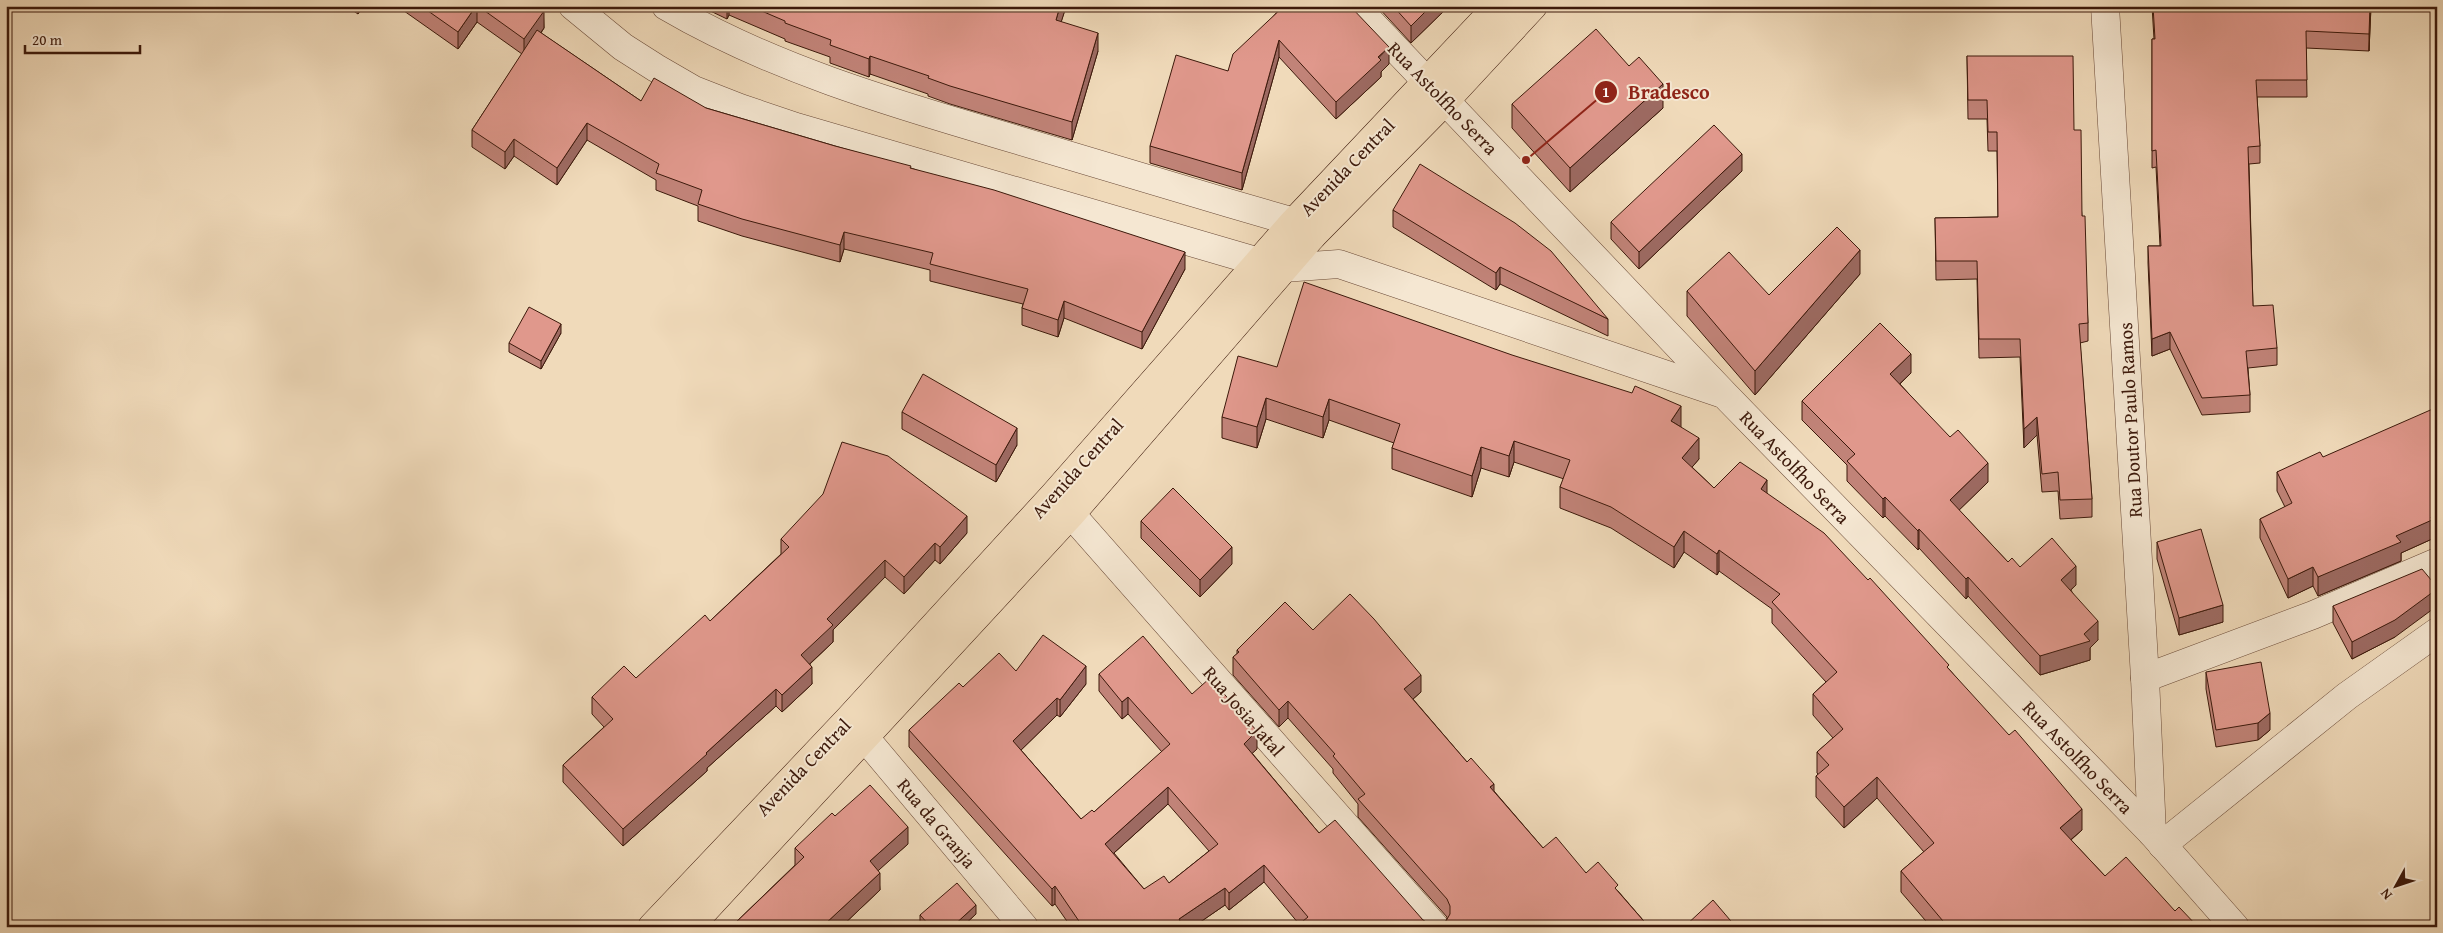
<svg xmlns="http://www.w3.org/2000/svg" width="2443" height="933" font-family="'Gentium Book Plus',serif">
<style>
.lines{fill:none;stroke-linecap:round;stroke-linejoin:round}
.minor-casing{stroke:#694937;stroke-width:29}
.major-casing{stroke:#3c190b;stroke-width:29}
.minor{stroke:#f5e7d2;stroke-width:28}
.major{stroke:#f0daba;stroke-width:28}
.wall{fill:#c18378;stroke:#3c190b;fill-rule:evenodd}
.shaded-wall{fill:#9d6a62;stroke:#3c190b}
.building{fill:#e0988c;stroke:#3c190b;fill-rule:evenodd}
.labels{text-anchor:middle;stroke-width:4;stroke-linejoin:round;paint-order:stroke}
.street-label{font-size:19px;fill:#3c190b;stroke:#f5e7d2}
.leader{fill:none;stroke:#8f2418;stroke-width:2}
.callout-dot{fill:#8f2418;stroke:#f5e7d2;stroke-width:2}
.mark-label{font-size:15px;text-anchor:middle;font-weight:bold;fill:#fff}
.callout-label{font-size:20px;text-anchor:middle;font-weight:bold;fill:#8f2418;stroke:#f5e7d2;stroke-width:4;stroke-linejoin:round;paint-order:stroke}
</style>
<rect width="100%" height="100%" fill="#f0daba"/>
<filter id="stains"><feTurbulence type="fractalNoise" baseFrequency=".004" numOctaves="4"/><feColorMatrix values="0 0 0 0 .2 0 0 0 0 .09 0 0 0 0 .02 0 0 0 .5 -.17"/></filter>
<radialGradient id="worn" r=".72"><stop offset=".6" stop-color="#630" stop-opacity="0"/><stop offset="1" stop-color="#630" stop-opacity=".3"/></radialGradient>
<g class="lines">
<defs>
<g id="minor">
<polyline points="573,6 623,47 656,68 694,90 740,108 796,127 1259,262 1283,268 1339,264 1720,393"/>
<path d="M666 6C770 67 888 102 1004 136 1100 165 1197 194 1294 222L1312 236"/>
<polyline points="1355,6 1724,394 2152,833 2235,927"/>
<polyline points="2105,6 2145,678 2152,833"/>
<polyline points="1055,496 1435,927"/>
<polyline points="2145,678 2313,615 2437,562"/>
<polyline points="850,720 1024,927"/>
<polyline points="2162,845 2347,696 2437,632"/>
</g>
<g id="major">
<polyline points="652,927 849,719 1054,495 1294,222 1498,6"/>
<polyline points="689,927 1071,514 1312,236 1446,100 1533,6"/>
</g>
</defs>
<!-- minor casing -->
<use href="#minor" class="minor-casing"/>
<!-- major casing -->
<use href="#major" class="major-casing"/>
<!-- minor -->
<use href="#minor" class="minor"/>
<!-- major -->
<use href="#major" class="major"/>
</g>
<!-- wall -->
<g class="wall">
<polygon points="346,6 363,6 358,14"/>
<polygon points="397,6 543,6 544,28 541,33 641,101 706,108 835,146 911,168 1185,269 1142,349 1064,318 1058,337 1022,325 1022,308 1023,304 930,281 930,270 844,249 840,262 742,236 698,221 698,206 656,190 656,180 587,140 557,185 514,156 505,169 472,147 472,130 522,54 477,22 458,49"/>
<polygon points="700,6 1066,6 1061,22 1098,51 1072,140 950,104 928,96 928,94 870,74 869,77 830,63 830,57 785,41 785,39 729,15 727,19"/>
<polygon points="1276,6 1350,6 1389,64 1381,72 1381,77 1336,119 1279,57 1242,190 1150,163 1150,146 1228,71 1277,12 1276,11"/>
<polygon points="1377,6 1449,6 1411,43"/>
<polygon points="1945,6 2044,6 2044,7 1945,11"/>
<polygon points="2152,6 2371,6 2369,51 2306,48 2307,97 2257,97 2260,146 2260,163 2249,164 2253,306 2277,348 2277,365 2248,368 2250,395 2250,412 2202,415 2170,349 2152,356 2148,263 2148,246 2160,246 2156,167 2152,168 2152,39 2154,39"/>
<polygon points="1967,56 2074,130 2082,216 2088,323 2088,341 2080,343 2092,499 2092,517 2060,519 2058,491 2042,492 2037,435 2024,448 2020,357 1979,358 1977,279 1936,280 1935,218 1998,217 1997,151 1988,151 1987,119 1968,119"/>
<polygon points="1629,66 1663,108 1570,192 1512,128 1512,104"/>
<polygon points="1742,171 1639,269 1611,239 1611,222"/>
<polygon points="1393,210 1608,319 1608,336 1500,284 1496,290 1393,227"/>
<polygon points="1860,274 1755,395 1687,316 1687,291 1769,295"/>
<polygon points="561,333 541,369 509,352 509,343"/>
<polygon points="1277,367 1681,427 1699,459 1692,467 1714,488 1767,494 1949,669 2082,830 2071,840 2105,876 2175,911 2198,927 1931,927 1901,892 1901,871 1924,852 1877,798 1844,828 1816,797 1816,776 1818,774 1817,773 1817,752 1833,738 1813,715 1813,694 1826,682 1772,623 1772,609 1719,571 1717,575 1684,552 1674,568 1611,528 1560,508 1560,487 1564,479 1514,462 1509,477 1481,468 1472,497 1392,469 1392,448 1394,443 1329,420 1323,438 1266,419 1257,448 1222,438 1222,417"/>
<polygon points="1911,373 1900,384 1988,482 1959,510 2008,562 2020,567 2076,585 2071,590 2098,640 2090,648 2090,660 2040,675 1968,596 1966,599 1919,548 1918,550 1885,516 1883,518 1847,481 1847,465 1802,420 1802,401"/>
<polygon points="902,412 1017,445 996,482 902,429"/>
<polygon points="2323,457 2432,535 2432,539 2401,553 2401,561 2318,596 2313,586 2288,598 2260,538 2260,519 2285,507 2277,491 2277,472"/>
<polygon points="1141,521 1232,564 1200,597 1141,538"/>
<polygon points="967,533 940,564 935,560 904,594 885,577 833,630 833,642 810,664 812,684 782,712 776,706 707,768 707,771 623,846 563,782 563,765 604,727 592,714 592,697 636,678 710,621 781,554 781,539"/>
<polygon points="2157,542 2223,622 2179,635 2157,559"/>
<polygon points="2333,606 2395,637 2352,659 2333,623"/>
<path d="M1313 630 1421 692 1413 699 1467 762 1494 791 1543 848 1618 891 1649 927H1298L1299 924 1264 882 1229 910 1225 905 1193 927H1071L1055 904 1052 906 909 747V730L963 687 1016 671 1086 684 1060 717 1057 715 1021 750 1081 819 1094 812 1162 752 1128 714 1122 719 1099 691V674L1192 694 1257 749 1252 753 1319 833 1423 920 1430 925H1439L1446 921 1447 918V917L1358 817V804L1333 773V769L1288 718 1279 727 1233 675V657L1237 654V650ZM1168 804 1209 851 1169 883 1144 889 1114 853Z"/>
<polygon points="2206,672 2270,730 2258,740 2216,747 2206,689"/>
<polygon points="835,816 908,844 878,870 880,890 841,927 731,927 795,865 795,848"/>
<polygon points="976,914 962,927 923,927 920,923 920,915"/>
</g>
<!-- shaded-wall -->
<g class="shaded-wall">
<polygon points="358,6 363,6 358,14"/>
<polygon points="476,6 477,6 477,22 458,49 458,32"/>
<polygon points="540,6 543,6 543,13 544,11 544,28 524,56 524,39"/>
<polygon points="727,6 729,6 729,15 727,19"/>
<polygon points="1060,6 1066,6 1066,7 1056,38 1056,20"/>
<polygon points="1431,6 1449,6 1411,43 1411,26"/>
<polygon points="2370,6 2371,6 2369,51 2369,34"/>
<polygon points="1098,33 1098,51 1072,140 1072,122"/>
<polygon points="1279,40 1279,57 1242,190 1242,173"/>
<polygon points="1389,47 1389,64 1381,72 1381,77 1336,119 1336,102"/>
<polygon points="870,56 870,74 869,77 869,59"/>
<polygon points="1663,84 1663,108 1570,192 1570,168"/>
<polygon points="587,123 587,140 557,185 557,168"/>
<polygon points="514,139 514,156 505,169 505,152"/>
<polygon points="1742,154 1742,171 1639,269 1639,252"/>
<polygon points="844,232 844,249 840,262 840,245"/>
<polygon points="1860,250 1860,274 1755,395 1755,371"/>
<polygon points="1185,252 1185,269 1142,349 1142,332"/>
<polygon points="1500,267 1500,284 1496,290 1496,273"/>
<polygon points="1064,301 1064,318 1058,337 1058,320"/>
<polygon points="561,324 561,333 541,369 541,361"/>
<polygon points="2170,332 2170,349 2152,356 2152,339"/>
<polygon points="1911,354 1911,373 1890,393 1890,374"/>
<polygon points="1266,398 1266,419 1257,448 1257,427"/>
<polygon points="1329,399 1329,420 1323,438 1323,417"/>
<polygon points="1681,406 1681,427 1671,421"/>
<polygon points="2037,417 2037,435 2024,448 2024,429"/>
<polygon points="1017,428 1017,445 996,482 996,465"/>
<polygon points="1699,438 1699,459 1682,479 1682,458"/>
<polygon points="1514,441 1514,462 1509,477 1509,456"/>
<polygon points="1481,447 1481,468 1472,497 1472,476"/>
<polygon points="1988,463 1988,482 1950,519 1950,500"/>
<polygon points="1767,480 1767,501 1761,489"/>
<polygon points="1885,497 1885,516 1883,518 1883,499"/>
<polygon points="2437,514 2437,533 2432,535 2432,539 2401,553 2401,561 2318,596 2318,577"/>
<polygon points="967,516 967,533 940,564 940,547"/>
<polygon points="1919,529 1919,548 1918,550 1918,531"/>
<polygon points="1684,531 1684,552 1674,568 1674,547"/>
<polygon points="935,543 935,560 904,594 904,577"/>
<polygon points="1232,547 1232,564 1200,597 1200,580"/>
<polygon points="1719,550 1719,571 1717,575 1717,554"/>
<polygon points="885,560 885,577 833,630 833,642 801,672 801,655 827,619"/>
<polygon points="2076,566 2076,585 2061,599 2061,580"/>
<polygon points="2313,567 2313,586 2288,598 2288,579"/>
<polygon points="1968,577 1968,596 1966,599 1966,579"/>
<polygon points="2437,589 2437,606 2395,637 2352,659 2352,642"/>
<polygon points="2223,605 2223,622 2179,635 2179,618"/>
<polygon points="2098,621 2098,640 2090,648 2090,660 2040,675 2040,656 2084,634"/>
<polygon points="1086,666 1086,684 1060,717 1060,700"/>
<polygon points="812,667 812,684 782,712 782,695"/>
<polygon points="1421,675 1421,692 1404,707 1404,689"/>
<polygon points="776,689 776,706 707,768 707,771 623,846 623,829"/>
<polygon points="1128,697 1128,714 1122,719 1122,702"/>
<polygon points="1057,698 1057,715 1013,758 1013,741"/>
<polygon points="1288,701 1288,718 1279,727 1279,710"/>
<polygon points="2270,713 2270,730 2258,740 2258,723"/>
<polygon points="1257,731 1257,749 1244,761 1244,744"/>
<polygon points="1877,777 1877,798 1844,828 1844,807"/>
<polygon points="1494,784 1494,801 1490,787"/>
<polygon points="1168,787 1168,804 1105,861 1105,844"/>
<polygon points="2082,809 2082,830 2060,849 2060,828"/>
<polygon points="908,827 908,844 870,878 870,861"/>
<polygon points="1264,865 1264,882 1229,910 1229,893"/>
<polygon points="880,873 880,890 841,927 825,927 825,924"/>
<polygon points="1055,886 1055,904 1052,906 1052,889"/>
<polygon points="1225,888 1225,905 1193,927 1179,927 1179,919"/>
<polygon points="976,905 976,914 962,927 952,927"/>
</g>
<!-- building -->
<g class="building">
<polygon points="421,6 476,6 458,32"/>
<polygon points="478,6 540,6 539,7 544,11 524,39"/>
<polygon points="750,6 1060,6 1056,20 1098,33 1072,122 950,86 928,78 929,76 870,56 869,59 830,45 831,40 785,23 785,21"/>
<polygon points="1284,6 1350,6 1389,47 1378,57 1381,60 1336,102 1279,40 1242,173 1150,146 1176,55 1228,71 1233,54"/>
<polygon points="1393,6 1431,6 1411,26"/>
<polygon points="2153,6 2370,6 2369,34 2306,31 2307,80 2256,80 2260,146 2248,147 2253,306 2273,305 2277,348 2246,351 2250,395 2202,398 2170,332 2152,339 2148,246 2161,246 2156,150 2152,151 2152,39 2155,39"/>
<polygon points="1596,29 1629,66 1639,57 1663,84 1570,168 1512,104"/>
<polygon points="537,30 641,101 654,78 706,108 835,146 911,166 910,168 994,190 1185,252 1142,332 1064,301 1058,320 1022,308 1028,289 930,264 933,253 844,232 840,245 742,219 698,204 702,190 656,173 659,164 587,123 557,168 514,139 505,152 472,130"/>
<polygon points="1967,56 2073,56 2074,130 2081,130 2082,216 2085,216 2088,323 2079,324 2092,499 2060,500 2058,472 2042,474 2037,417 2024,429 2020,339 1979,339 1977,261 1936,261 1935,218 1998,217 1997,132 1988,132 1987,100 1968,100"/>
<polygon points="1714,125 1742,154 1639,252 1611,222"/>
<polygon points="1420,164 1515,223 1551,251 1608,319 1500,267 1496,273 1393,210"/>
<polygon points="1837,227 1860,250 1755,371 1687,291 1729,252 1769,295"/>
<polygon points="1304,282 1512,355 1632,393 1635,386 1681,406 1671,421 1699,438 1682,458 1714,488 1740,462 1767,480 1761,489 1824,533 1868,580 1870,578 1949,665 1947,667 2009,735 2015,730 2051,772 2082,809 2060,828 2105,876 2126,857 2175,911 2179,907 2198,927 1948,927 1901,871 1934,843 1877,777 1844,807 1816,776 1829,765 1817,752 1843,729 1813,694 1837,672 1772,602 1780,594 1719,550 1717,554 1684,531 1674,547 1611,507 1560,487 1570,460 1514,441 1509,456 1481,447 1472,476 1392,448 1400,424 1329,399 1323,417 1266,398 1257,427 1222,417 1238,356 1277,367"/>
<polygon points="529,307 561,324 541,361 509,343"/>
<polygon points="1880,323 1911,354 1890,374 1950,437 1958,430 1988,463 1950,500 2008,562 2012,558 2020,567 2052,538 2076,566 2061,580 2098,621 2084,634 2090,641 2040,656 1968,577 1966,579 1919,529 1918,531 1885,497 1883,499 1847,461 1855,454 1802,401"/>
<polygon points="923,374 1017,428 996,465 902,412"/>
<polygon points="2435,408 2437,412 2437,514 2431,517 2432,520 2396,536 2401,542 2318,577 2313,567 2288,579 2260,519 2292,503 2277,472 2320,452 2323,457"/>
<polygon points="842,442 888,456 967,516 940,547 935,543 904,577 885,560 827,619 833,625 801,655 812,667 782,695 776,689 706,753 707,754 623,829 563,765 613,719 592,697 624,666 636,678 705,615 710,621 789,547 781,539 823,494"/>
<polygon points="1173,488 1232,547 1200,580 1141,521"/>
<polygon points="2201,529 2223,605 2179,618 2157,542"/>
<polygon points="2422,569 2437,587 2437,589 2395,620 2352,642 2333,606"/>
<path d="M1350 594 1374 619 1421 675 1404 689 1467 762 1471 758 1494 784 1490 787 1543 848 1556 837 1586 873 1598 862 1618 885 1615 888 1649 927H1299L1298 925 1308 917 1264 865 1229 893 1225 888 1179 919 1183 927H1083L1055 886 1052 889 909 730 959 683 963 687 999 653 1016 671 1043 635 1086 666 1060 700 1057 698 1013 741 1081 819 1092 810 1094 812 1170 744 1128 697 1122 702 1099 674 1143 636 1192 694 1210 678 1257 731 1244 744 1319 833 1335 820 1423 920 1430 925H1439L1446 921 1450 914V906L1447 899 1358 799 1365 794 1333 756 1335 754 1288 701 1279 710 1233 657 1239 652 1237 650 1285 602 1313 630ZM1168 787 1218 844 1169 883 1164 876 1144 889 1105 844Z"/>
<polygon points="2261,662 2270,713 2258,723 2216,730 2206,672"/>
<polygon points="870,785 908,827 870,861 880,873 825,924 828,927 731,927 804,857 795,848 832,813 835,816"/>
<polygon points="957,883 976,905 952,927 931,927 920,915"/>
<polygon points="1713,900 1736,927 1684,927"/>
</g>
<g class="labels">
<!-- street labels -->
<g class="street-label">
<text transform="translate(1443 98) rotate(46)" y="7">Rua Astolfho Serra</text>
<text transform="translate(1347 167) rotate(-46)" y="7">Avenida Central</text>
<text transform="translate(2130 420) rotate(-93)" y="7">Rua Doutor Paulo Ramos</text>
<text transform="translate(1795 467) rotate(46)" y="7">Rua Astolfho Serra</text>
<text transform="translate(1077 468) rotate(-48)" y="7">Avenida Central</text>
<text transform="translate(1244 711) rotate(49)" y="7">Rua Josia Jatal</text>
<text transform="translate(2078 757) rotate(46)" y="7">Rua Astolfho Serra</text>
<text transform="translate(803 767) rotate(-46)" y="7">Avenida Central</text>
<text transform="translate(937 823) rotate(50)" y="7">Rua da Granja</text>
</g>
</g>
<!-- callouts -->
<path class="leader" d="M1526 160L1606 92"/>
<g class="callout-dot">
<circle cx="1526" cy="160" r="5"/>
<circle cx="1606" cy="92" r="12"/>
</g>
<g class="mark-label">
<text x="1606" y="97">1</text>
</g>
<g class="callout-label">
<text x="1669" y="99">Bradesco</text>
</g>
<!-- margin -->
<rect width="2443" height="933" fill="none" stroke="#f0daba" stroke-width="25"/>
<rect x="8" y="8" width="2428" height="918" fill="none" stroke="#3c190b" stroke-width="2.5"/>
<rect x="12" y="12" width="2418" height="908" fill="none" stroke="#3c190b"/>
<!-- north arrow -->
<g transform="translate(2396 886) rotate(230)" stroke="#f5e7d2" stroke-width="4" paint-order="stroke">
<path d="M0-4L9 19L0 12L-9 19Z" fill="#3c190b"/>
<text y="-8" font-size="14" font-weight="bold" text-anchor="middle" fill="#3c190b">N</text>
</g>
<!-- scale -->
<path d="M25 45v8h115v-8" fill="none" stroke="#3c190b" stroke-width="2.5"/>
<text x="32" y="45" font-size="15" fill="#3c190b" stroke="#f5e7d2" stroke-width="4" paint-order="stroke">20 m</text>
<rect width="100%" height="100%" filter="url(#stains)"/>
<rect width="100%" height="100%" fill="url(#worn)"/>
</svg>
